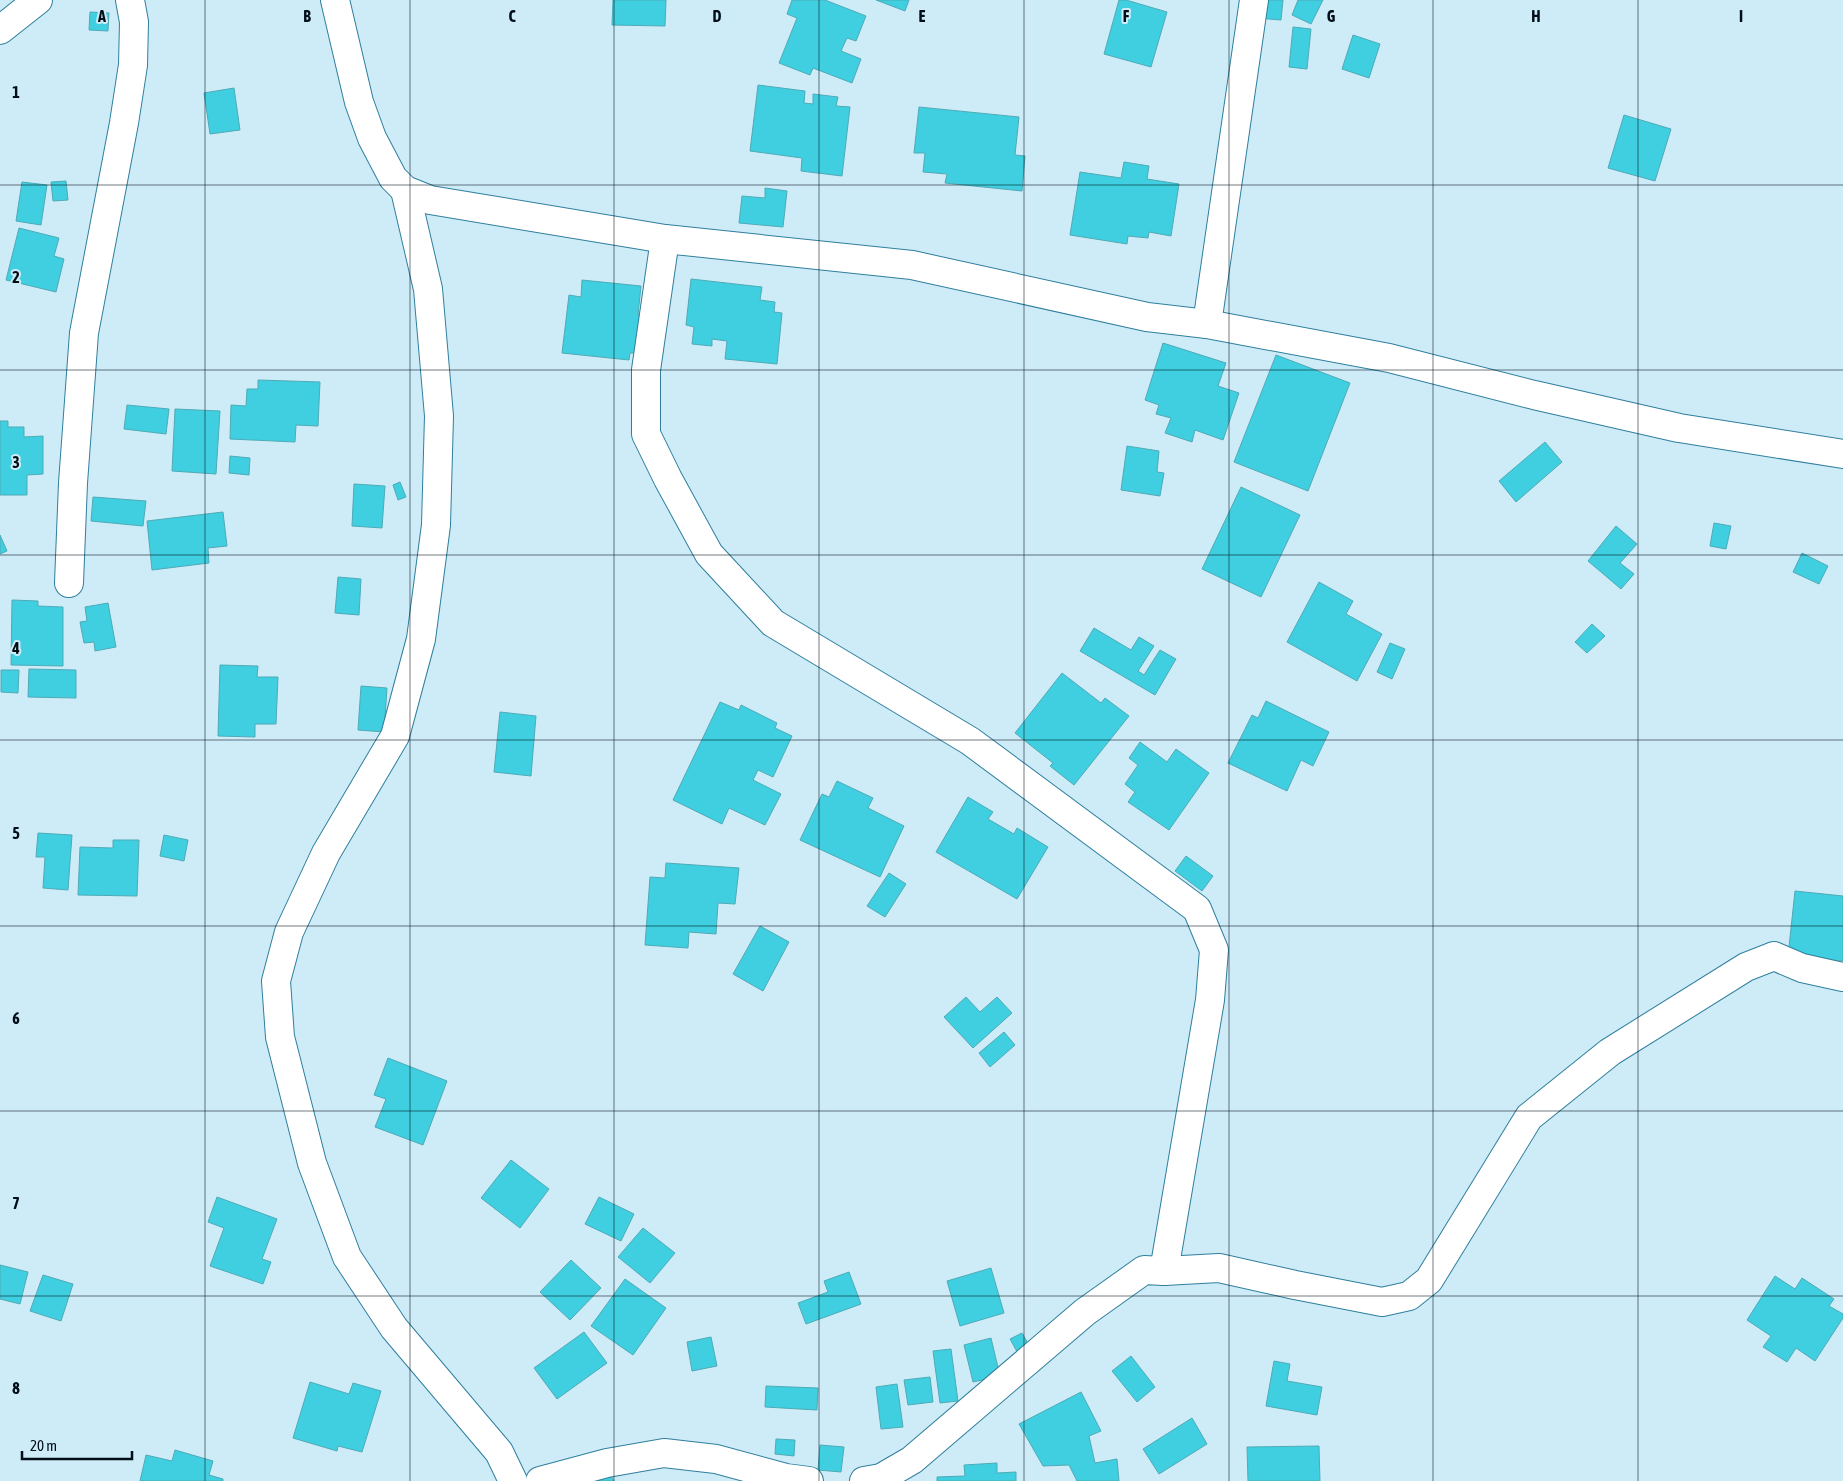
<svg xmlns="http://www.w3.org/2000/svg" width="1843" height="1481" font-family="'Asap Condensed',sans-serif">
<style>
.building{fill:#3fcfe0;stroke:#4eabb6}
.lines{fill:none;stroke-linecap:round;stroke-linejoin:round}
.minor-casing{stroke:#2f7f9d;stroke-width:30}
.minor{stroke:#fff;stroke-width:28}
.grid{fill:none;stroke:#000e17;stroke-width:1;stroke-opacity:0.55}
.grid-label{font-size:16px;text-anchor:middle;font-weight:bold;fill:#000e17;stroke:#ceebf8;stroke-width:4;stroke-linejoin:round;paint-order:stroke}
</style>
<rect width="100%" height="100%" fill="#ceebf8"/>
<!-- building -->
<g class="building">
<polygon points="613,0 666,0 665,26 612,25"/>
<polygon points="792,0 825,0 866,16 856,41 847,38 841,51 861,59 852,83 813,68 810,75 779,63 797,18 787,14"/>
<polygon points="876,0 909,0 905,11"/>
<polygon points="1119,0 1126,0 1167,12 1151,67 1104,54"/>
<polygon points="1258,0 1283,0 1281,20 1256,18"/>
<polygon points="1298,0 1323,0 1311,24 1292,15"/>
<polygon points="90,12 109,13 108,31 89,30"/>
<polygon points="1293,27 1311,29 1307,69 1289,67"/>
<polygon points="1353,35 1380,44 1369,78 1342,69"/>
<polygon points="758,85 805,91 804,103 813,104 813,94 838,97 836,106 850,107 842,176 801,171 802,158 750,151"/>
<polygon points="234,88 240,130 210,134 204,93"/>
<polygon points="919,107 1019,117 1015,155 1025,156 1022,191 945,183 947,174 923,172 925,153 914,153"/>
<polygon points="1624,115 1671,129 1655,181 1608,168"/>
<polygon points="1124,162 1149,166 1147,179 1179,184 1171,236 1149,232 1148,238 1128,236 1127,244 1070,235 1080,172 1121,178"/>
<polygon points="66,181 68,200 53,201 51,182"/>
<polygon points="22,182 47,185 41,225 16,221"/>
<polygon points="765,188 787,191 783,227 739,223 742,196 765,198"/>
<polygon points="19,228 59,238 54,256 64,259 56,292 6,280"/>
<polygon points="691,279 762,287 760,300 775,302 774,312 782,313 777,364 725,359 727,341 712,339 712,346 692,344 694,327 686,325"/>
<polygon points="582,280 641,286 638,315 646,317 642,353 630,353 629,360 562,353 569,295 581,297"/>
<polygon points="1163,343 1226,363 1218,386 1239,393 1223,440 1195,430 1192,442 1165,433 1171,418 1156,414 1159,405 1145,400"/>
<polygon points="1276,355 1350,383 1308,491 1234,462"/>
<polygon points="258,380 320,382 318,426 296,425 295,442 230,439 231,405 246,406 247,389 258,389"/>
<polygon points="127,405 169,409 166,434 124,429"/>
<polygon points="175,409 220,411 216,474 172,471"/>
<polygon points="0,421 8,421 8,427 24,427 24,437 43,436 43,474 27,475 27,495 0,495"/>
<polygon points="1545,442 1562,462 1516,502 1499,481"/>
<polygon points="1127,446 1159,451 1157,472 1164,473 1160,496 1121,490"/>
<polygon points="230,456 250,458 249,475 229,473"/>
<polygon points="400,482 406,497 398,500 393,485"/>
<polygon points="354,484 385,486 382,528 352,526"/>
<polygon points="1241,487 1300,515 1261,597 1202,569"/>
<polygon points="93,497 146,501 143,526 91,521"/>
<polygon points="223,512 227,546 208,548 209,563 152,570 147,521"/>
<polygon points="1714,523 1731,526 1726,549 1710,546"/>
<polygon points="1616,526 1637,544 1620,563 1634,574 1621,589 1588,561"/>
<polygon points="0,535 7,551 0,554"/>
<polygon points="1802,553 1828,566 1819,584 1793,572"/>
<polygon points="338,577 361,579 359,615 335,613"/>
<polygon points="1319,582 1353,601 1346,614 1382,634 1357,681 1287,642"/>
<polygon points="12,600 38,601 38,606 63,607 63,666 11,665"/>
<polygon points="108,603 116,647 95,651 94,642 84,643 80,622 87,621 85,607"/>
<polygon points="1592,624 1605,636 1587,653 1575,642"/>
<polygon points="1094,628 1131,650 1139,637 1154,646 1138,671 1144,675 1160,650 1176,659 1155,695 1080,651"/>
<polygon points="1390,643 1405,649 1392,679 1377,672"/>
<polygon points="220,665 258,666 257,677 278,677 276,724 255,724 255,737 218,736"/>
<polygon points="29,669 76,670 76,698 28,697"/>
<polygon points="1,670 19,670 18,693 1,692"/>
<polygon points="1062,673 1101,703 1105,698 1129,716 1074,785 1050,766 1053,763 1015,733"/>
<polygon points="361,686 387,688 384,732 358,730"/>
<polygon points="1266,701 1329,732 1313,766 1301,760 1287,791 1228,763 1252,715 1258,718"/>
<polygon points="720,702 739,710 741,705 777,723 775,728 792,736 773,777 758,770 753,780 781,794 765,825 729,808 722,824 673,800"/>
<polygon points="500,712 536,716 531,776 494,772"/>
<polygon points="1140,742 1167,762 1176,749 1209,773 1169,830 1128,802 1135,792 1125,784 1138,765 1129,758"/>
<polygon points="837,781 873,798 868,808 904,826 880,877 800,840 822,794 829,797"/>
<polygon points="968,797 993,812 988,819 1014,834 1017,828 1048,847 1017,899 936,852"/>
<polygon points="38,833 72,835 68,890 43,888 45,857 36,857"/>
<polygon points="164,835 188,840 184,861 160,856"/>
<polygon points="113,840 139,840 137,896 78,895 80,847 113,848"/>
<polygon points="1186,856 1213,876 1202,891 1175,871"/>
<polygon points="666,863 739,868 735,904 718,903 716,934 689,932 688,948 645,945 650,877 665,878"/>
<polygon points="889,873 906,884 885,917 867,906"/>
<polygon points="1795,891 1843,896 1843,961 1788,956"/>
<polygon points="760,926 789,942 763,991 733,974"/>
<polygon points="966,997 980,1012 997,997 1012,1013 973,1048 944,1017"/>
<polygon points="1004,1032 1015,1045 990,1067 979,1053"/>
<polygon points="388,1058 447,1081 423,1145 375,1127 386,1099 374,1095"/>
<polygon points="511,1160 549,1189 520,1228 481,1198"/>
<polygon points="217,1197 277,1219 262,1259 271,1262 263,1284 210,1266 224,1228 208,1222"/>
<polygon points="599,1197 634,1214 621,1241 585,1224"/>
<polygon points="643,1228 675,1253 650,1283 618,1257"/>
<polygon points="571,1260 601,1288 570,1320 540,1292"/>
<polygon points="0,1265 28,1272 20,1304 0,1299"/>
<polygon points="991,1268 1004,1313 960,1326 947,1281"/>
<polygon points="849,1272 861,1304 806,1324 798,1303 828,1292 824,1281"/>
<polygon points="43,1275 73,1284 61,1321 30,1311"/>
<polygon points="1775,1276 1795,1289 1802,1278 1834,1299 1829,1306 1843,1314 1843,1318 1815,1361 1796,1348 1787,1362 1763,1347 1771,1336 1747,1320"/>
<polygon points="625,1279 666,1308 633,1355 591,1326"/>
<polygon points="584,1332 607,1363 557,1399 534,1368"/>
<polygon points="1022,1333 1033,1352 1021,1359 1010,1339"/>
<polygon points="711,1337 717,1366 692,1371 687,1342"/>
<polygon points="991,1338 1000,1376 973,1382 964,1345"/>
<polygon points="951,1349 958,1401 940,1403 933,1351"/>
<polygon points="1131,1356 1155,1387 1137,1402 1112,1371"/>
<polygon points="1274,1361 1290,1364 1287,1381 1322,1387 1317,1415 1266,1406"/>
<polygon points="930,1377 933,1402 908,1405 904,1380"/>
<polygon points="310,1382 349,1394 353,1383 381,1391 362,1452 338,1446 337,1451 293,1438"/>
<polygon points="897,1384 903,1427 881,1429 876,1387"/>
<polygon points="766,1386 818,1388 817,1410 765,1407"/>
<polygon points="1081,1392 1101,1431 1089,1436 1095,1463 1117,1459 1119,1481 1077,1481 1069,1465 1043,1466 1019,1424"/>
<polygon points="1192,1418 1207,1444 1159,1474 1143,1449"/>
<polygon points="776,1439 795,1440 794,1456 775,1454"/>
<polygon points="820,1445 844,1447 841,1472 818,1470"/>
<polygon points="1319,1446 1320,1481 1248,1481 1247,1447"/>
<polygon points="175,1450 213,1461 209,1475 223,1479 223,1481 140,1481 146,1455 172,1461"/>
<polygon points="997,1463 997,1473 1016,1472 1016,1481 937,1481 937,1477 965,1476 964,1465"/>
<polygon points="610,1474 614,1481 598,1481"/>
</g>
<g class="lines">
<defs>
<g id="minor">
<polyline points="335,0 359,102 372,138 393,178 405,190 430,200 665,239 912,265 1147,317 1207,324 1389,358 1534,395 1679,428 1843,454"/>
<polyline points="0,30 38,0"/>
<polyline points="405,190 428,289 439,416 436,525 421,639 395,736 326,853 289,932 276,981 280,1037 312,1163 347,1257 394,1328 499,1452 513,1481"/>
<polyline points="665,239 646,370 646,434 668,479 709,554 773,623 970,741 1197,909 1214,950 1210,1000 1164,1271"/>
<polyline points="1207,324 1254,0"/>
<polyline points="69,583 73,483 84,333 124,123 133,65 134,22 130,0"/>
<polyline points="540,1481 607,1463 664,1453 716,1459 786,1478 809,1481"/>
<polyline points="864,1481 881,1478 912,1460 1085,1312 1144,1270 1164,1271 1219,1268 1295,1285 1382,1302 1409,1296 1429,1280 1529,1117 1610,1052 1746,967 1774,956 1802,968 1843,977"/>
</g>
</defs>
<!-- minor casing -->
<use href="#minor" class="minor-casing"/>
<!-- minor -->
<use href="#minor" class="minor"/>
</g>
<!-- grid -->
<path class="grid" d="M205 0V1481M410 0V1481M614 0V1481M819 0V1481M1024 0V1481M1229 0V1481M1433 0V1481M1638 0V1481M0 185H1843M0 370H1843M0 555H1843M0 740H1843M0 926H1843M0 1111H1843M0 1296H1843"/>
<g class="grid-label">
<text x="102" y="22">A</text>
<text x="307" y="22">B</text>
<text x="512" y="22">C</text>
<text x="717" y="22">D</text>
<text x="922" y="22">E</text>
<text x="1126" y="22">F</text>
<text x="1331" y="22">G</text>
<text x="1536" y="22">H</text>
<text x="1741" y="22">I</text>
<text x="16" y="98">1</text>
<text x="16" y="283">2</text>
<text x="16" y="468">3</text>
<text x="16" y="654">4</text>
<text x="16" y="839">5</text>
<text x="16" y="1024">6</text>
<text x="16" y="1209">7</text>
<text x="16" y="1394">8</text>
</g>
<!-- scale -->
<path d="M22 1451v8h110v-8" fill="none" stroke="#000e17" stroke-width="2.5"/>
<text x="30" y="1451" font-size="15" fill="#000e17" stroke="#ceebf8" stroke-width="4" paint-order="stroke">20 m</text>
</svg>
